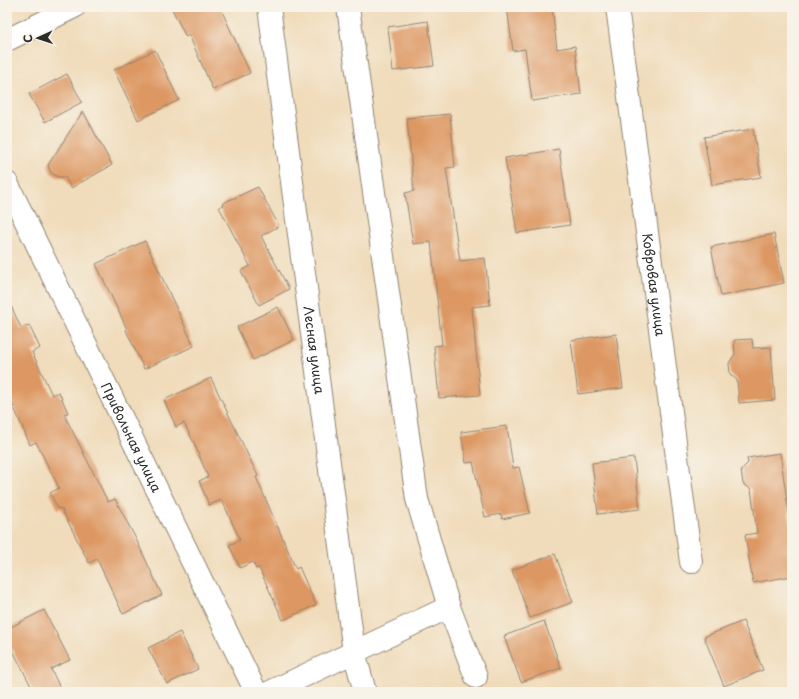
<svg xmlns="http://www.w3.org/2000/svg" width="799" height="699" font-family="'Playpen Sans',sans-serif">
<style>
.building{fill:#dd9762}
.lines{fill:none;stroke-linecap:round;stroke-linejoin:round}
.minor-casing{stroke:#8e8372;stroke-width:24}
.minor{stroke:#fff;stroke-width:22}
.labels{text-anchor:middle;stroke-width:3.5;stroke-linejoin:round;paint-order:stroke}
.street-label{font-size:13px;fill:#2b2b2b;stroke:#f7f3e8}
</style>
<rect width="100%" height="100%" fill="#f7f3e8"/>
<filter id="ink" filterUnits="userSpaceOnUse"><feTurbulence type="fractalNoise" baseFrequency=".025" numOctaves="2"/><feDisplacementMap in="SourceGraphic" scale="8" xChannelSelector="R" yChannelSelector="G"/><feConvolveMatrix kernelMatrix="1 2 1 2 8 2 1 2 1" color-interpolation-filters="sRGB"/></filter>
<filter id="wash" filterUnits="userSpaceOnUse"><feTurbulence type="fractalNoise" baseFrequency=".012" numOctaves="4" result="noise"/><feDisplacementMap in="SourceGraphic" scale="16" xChannelSelector="R" yChannelSelector="G"/><feGaussianBlur stdDeviation="0.9" result="paint"/><feColorMatrix in="noise" values="0 0 0 0 0 0 0 0 0 0 0 0 0 0 0 0 0 1.4 0 .05"/><feComposite in="paint" operator="in"/></filter>
<g filter="url(#wash)">
<rect width="100%" height="100%" fill="#f0dbba"/>
<g id="blocks">
<!-- building -->
<g class="building">
<polygon points="171,7 220,7 250,73 213,90 189,35 186,37"/>
<polygon points="507,7 552,7 557,49 575,46 581,94 532,101 525,49 513,51"/>
<polygon points="428,21 434,66 393,71 388,27"/>
<polygon points="155,50 179,100 138,120 114,70"/>
<polygon points="67,74 82,102 45,122 29,94"/>
<polygon points="83,111 112,165 71,188 65,177 58,177 51,173 48,165"/>
<polygon points="450,114 455,167 446,168 460,261 485,258 490,305 472,307 480,395 439,398 434,346 442,345 431,242 413,244 405,193 414,191 407,118"/>
<polygon points="753,129 761,177 712,185 704,137"/>
<polygon points="559,149 570,225 517,233 505,158"/>
<polygon points="258,187 279,226 261,236 289,289 259,305 241,271 250,266 219,207 224,205 223,203"/>
<polygon points="774,234 784,283 721,296 711,247"/>
<polygon points="145,241 194,346 144,369 126,330 127,329 96,264"/>
<polygon points="7,297 21,328 29,325 40,348 32,352 52,395 59,392 68,413 64,414 108,502 115,499 136,539 162,595 123,614 97,559 89,563 61,508 58,509 50,493 59,488 36,442 30,445 7,391"/>
<polygon points="278,307 294,340 253,360 237,327"/>
<polygon points="616,334 623,388 578,394 571,340"/>
<polygon points="752,339 753,348 771,347 775,400 739,403 737,380 730,374 729,363 735,354 734,340"/>
<polygon points="211,378 258,476 256,477 296,569 299,567 316,605 283,620 259,568 256,569 253,562 240,568 229,545 240,540 222,500 209,505 199,481 208,477 194,443 184,423 176,427 164,400"/>
<polygon points="507,426 513,468 519,467 530,513 502,519 501,514 485,517 473,462 466,463 461,432"/>
<polygon points="780,453 792,535 792,576 753,583 745,535 757,533 751,489 743,484 741,470 748,463 747,458"/>
<polygon points="634,458 640,509 598,514 592,463"/>
<polygon points="555,554 573,602 530,618 512,570"/>
<polygon points="44,610 70,660 51,669 62,692 34,692 7,639 7,629"/>
<polygon points="544,621 561,668 521,682 504,636"/>
<polygon points="743,621 763,670 724,686 704,637"/>
<polygon points="180,632 198,669 167,684 148,648"/>
</g>
</g>
</g>
<g filter="url(#ink)">
<use href="#blocks" fill-opacity="0" stroke="#8e8372" stroke-width="1"/>
<g class="lines">
<defs>
<g id="minor">
<path id="s1" d="M269 7 354 652 365 692"/>
<polyline points="348,7 417,499 449,607 476,677"/>
<path id="s2" d="M617 7 691 562"/>
<polyline points="7,40 74,7"/>
<path id="s3" d="M7 183 256 692"/>
<polyline points="270,692 449,607"/>
</g>
</defs>
<!-- minor casing -->
<use href="#minor" class="minor-casing"/>
<!-- minor -->
<use href="#minor" class="minor"/>
</g>
</g>
<g class="labels">
<!-- street labels -->
<g class="street-label">
<text dy="5" stroke="none"><textPath href="#s2" startOffset="280">Ковровая улица</textPath></text>
<text dy="5" stroke="none"><textPath href="#s1" startOffset="346">Лесная улица</textPath></text>
<text dy="5" stroke="none"><textPath href="#s3" startOffset="283">Привольная улица</textPath></text>
</g>
</g>
<!-- margin -->
<rect width="799" height="699" fill="none" stroke="#f7f3e8" stroke-width="24"/>
<!-- north arrow -->
<g transform="translate(38 38) rotate(267)" stroke="#f7f3e8" stroke-width="3" paint-order="stroke">
<path d="M0-3L7 15L0 10L-7 15Z" fill="#2b2b2b"/>
<text y="-6" font-size="11" font-weight="bold" text-anchor="middle" fill="#2b2b2b">С</text>
</g>
</svg>
